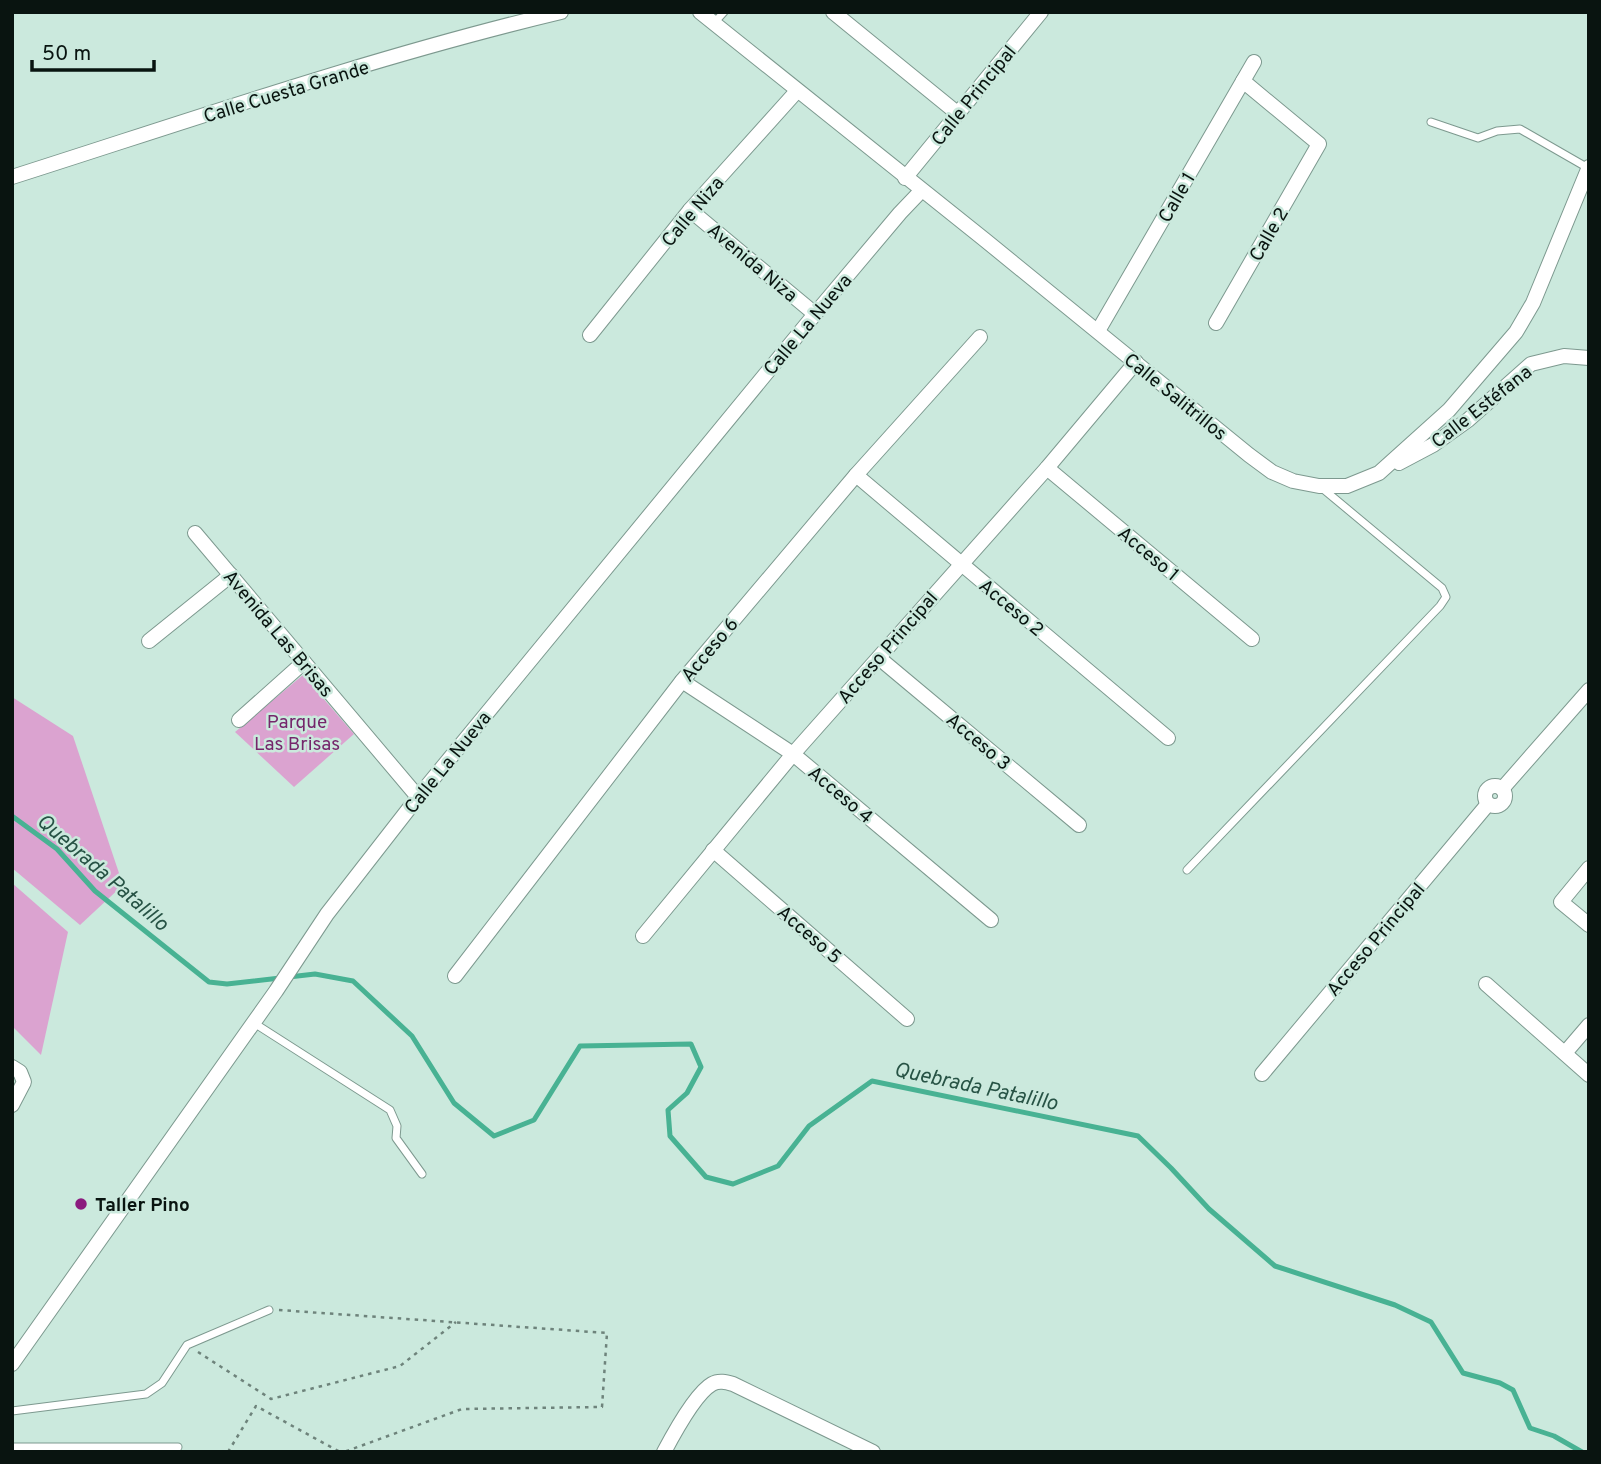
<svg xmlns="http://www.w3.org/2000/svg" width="1601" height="1464" font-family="Overpass,sans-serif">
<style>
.green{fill:#dba3d0}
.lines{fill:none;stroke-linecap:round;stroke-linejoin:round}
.stream{stroke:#48b293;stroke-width:5}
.service-casing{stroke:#7d998f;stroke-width:9}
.minor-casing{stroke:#7d998f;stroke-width:16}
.path{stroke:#6e837b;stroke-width:2.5;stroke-dasharray:3.5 5;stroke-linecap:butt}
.service{stroke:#fff;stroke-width:7}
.minor{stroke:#fff;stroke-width:14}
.poi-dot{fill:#8b1b7e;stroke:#cbe9dd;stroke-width:2.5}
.labels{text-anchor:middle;stroke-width:5;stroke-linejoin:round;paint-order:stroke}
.street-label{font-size:19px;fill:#091410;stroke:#cbe9dd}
.park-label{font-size:19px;fill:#75266b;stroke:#cbe9dd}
.poi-label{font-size:19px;font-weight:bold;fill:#091410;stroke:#cbe9dd;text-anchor:start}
.water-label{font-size:21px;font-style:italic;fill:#275345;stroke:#cbe9dd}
</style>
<rect width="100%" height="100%" fill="#cbe9dd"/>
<!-- green -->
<g class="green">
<polygon points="303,675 354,734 294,787 235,732"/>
<polygon points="12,697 73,736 123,885 80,925 12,868"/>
<polygon points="12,883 68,932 41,1055 12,1026"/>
</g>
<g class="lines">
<!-- stream -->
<polyline class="stream" points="12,816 57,849 95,891 209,982 227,984 315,974 353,981 412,1036 454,1103 494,1136 534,1120 580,1046 691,1044 701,1067 687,1093 668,1110 670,1136 706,1177 733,1184 778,1166 809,1126 872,1081 1138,1136 1171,1168 1209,1209 1275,1266 1395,1305 1431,1322 1463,1373 1500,1383 1513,1390 1530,1428 1554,1436 1582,1452"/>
<defs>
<g id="service">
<polyline points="714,23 724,12"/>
<polyline points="1431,122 1478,138 1497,131 1520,129 1588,168"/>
<polyline points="1187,870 1440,606 1446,597 1442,588 1322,488"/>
<polyline points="254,1023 390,1110 397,1126 396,1138 422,1174"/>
<polyline points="12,1411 146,1394 162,1383 187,1345 269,1310"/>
<polyline points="12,1447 178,1447"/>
</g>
<g id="minor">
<polyline points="700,12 985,240 1249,455 1272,472 1293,481 1319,486 1347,486 1379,473 1449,410 1516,332 1533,303 1589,167"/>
<polyline points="833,12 957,113"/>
<path d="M12 177C194 119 376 56 561 12"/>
<polyline points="905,178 1041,12"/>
<polyline points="690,210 815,314"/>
<polyline points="1216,323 1319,144 1243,81"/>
<polyline points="1098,331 1254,62"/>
<polyline points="590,335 690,210 797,91"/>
<polyline points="1399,463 1433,445 1468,420 1531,364 1564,356 1589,358"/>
<polyline points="1047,468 1252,639"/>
<polyline points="856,475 1168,738"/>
<polyline points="195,533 418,797"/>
<polyline points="149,641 231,575"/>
<polyline points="879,658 1079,825"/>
<polyline points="682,681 793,754 991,920"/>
<polyline points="239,720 304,662"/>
<circle cx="1495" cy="796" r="10"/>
<polyline points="1502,789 1589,690"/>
<polyline points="713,850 907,1019"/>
<polyline points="1589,868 1561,902 1589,925"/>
<polyline points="643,936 793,754 1047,468 1136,362"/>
<polyline points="455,976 682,681 856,475 980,337"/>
<polyline points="1486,984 1589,1075"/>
<polyline points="1565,1053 1589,1025"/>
<polyline points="12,1067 20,1072 24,1082 12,1105"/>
<polyline points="1262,1074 1488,804"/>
<polyline points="12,1364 276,991 327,914 418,797 815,314 900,213 921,191"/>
<path d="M664 1452C673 1435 696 1393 712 1384 719 1380 726 1382 733 1384L873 1452"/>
</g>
</defs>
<!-- service casing -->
<use href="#service" class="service-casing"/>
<!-- minor casing -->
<use href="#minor" class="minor-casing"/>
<!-- path -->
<g class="path">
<polyline points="279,1310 607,1333 602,1407 462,1409 344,1452"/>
<polyline points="198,1352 271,1399 400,1366 456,1322"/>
<polyline points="228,1452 256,1406 340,1452"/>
</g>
<!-- service -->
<use href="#service" class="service"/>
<!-- minor -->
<use href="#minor" class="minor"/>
</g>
<!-- markers -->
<circle class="poi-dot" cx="81" cy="1204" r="7"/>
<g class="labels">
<!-- street labels -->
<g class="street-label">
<text transform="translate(286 91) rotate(-17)" y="7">Calle Cuesta Grande</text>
<text transform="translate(973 95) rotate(-51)" y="7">Calle Principal</text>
<text transform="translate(1176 197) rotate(-60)" y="7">Calle 1</text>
<text transform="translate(692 211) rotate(-50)" y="7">Calle Niza</text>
<text transform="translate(1268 234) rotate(-60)" y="7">Calle 2</text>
<text transform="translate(753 262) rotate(40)" y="7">Avenida Niza</text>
<text transform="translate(807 324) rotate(-50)" y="7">Calle La Nueva</text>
<text transform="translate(1176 396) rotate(39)" y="7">Calle Salitrillos</text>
<text transform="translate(1481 406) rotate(-38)" y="7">Calle Estéfana</text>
<text transform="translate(1149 553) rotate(40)" y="7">Acceso 1</text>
<text transform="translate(1012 607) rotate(40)" y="7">Acceso 2</text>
<text transform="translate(279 633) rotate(50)" y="7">Avenida Las Brisas</text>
<text transform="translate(887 647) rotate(-49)" y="7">Acceso Principal</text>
<text transform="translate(709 649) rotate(-50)" y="7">Acceso 6</text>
<text transform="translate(979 741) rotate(40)" y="7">Acceso 3</text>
<text transform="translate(447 762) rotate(-51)" y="7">Calle La Nueva</text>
<text transform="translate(841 794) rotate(40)" y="7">Acceso 4</text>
<text transform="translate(810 934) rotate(41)" y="7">Acceso 5</text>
<text transform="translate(1375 939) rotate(-50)" y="7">Acceso Principal</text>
</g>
<!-- park labels -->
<g class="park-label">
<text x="297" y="728">Parque<tspan x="297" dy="22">Las Brisas</tspan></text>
</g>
<!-- poi labels -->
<g class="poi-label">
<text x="95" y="1211">Taller Pino</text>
</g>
<!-- water labels -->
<g class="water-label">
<text transform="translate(103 872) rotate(41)" y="7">Quebrada Patalillo</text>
<text transform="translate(976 1086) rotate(12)" y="7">Quebrada Patalillo</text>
</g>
</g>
<!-- border -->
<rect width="1601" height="1464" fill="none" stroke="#091410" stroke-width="28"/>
<!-- scale -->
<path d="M32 60v10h122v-10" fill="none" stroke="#091410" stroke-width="3.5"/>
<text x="42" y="60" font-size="21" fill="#091410" stroke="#cbe9dd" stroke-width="5" paint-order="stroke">50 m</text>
</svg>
